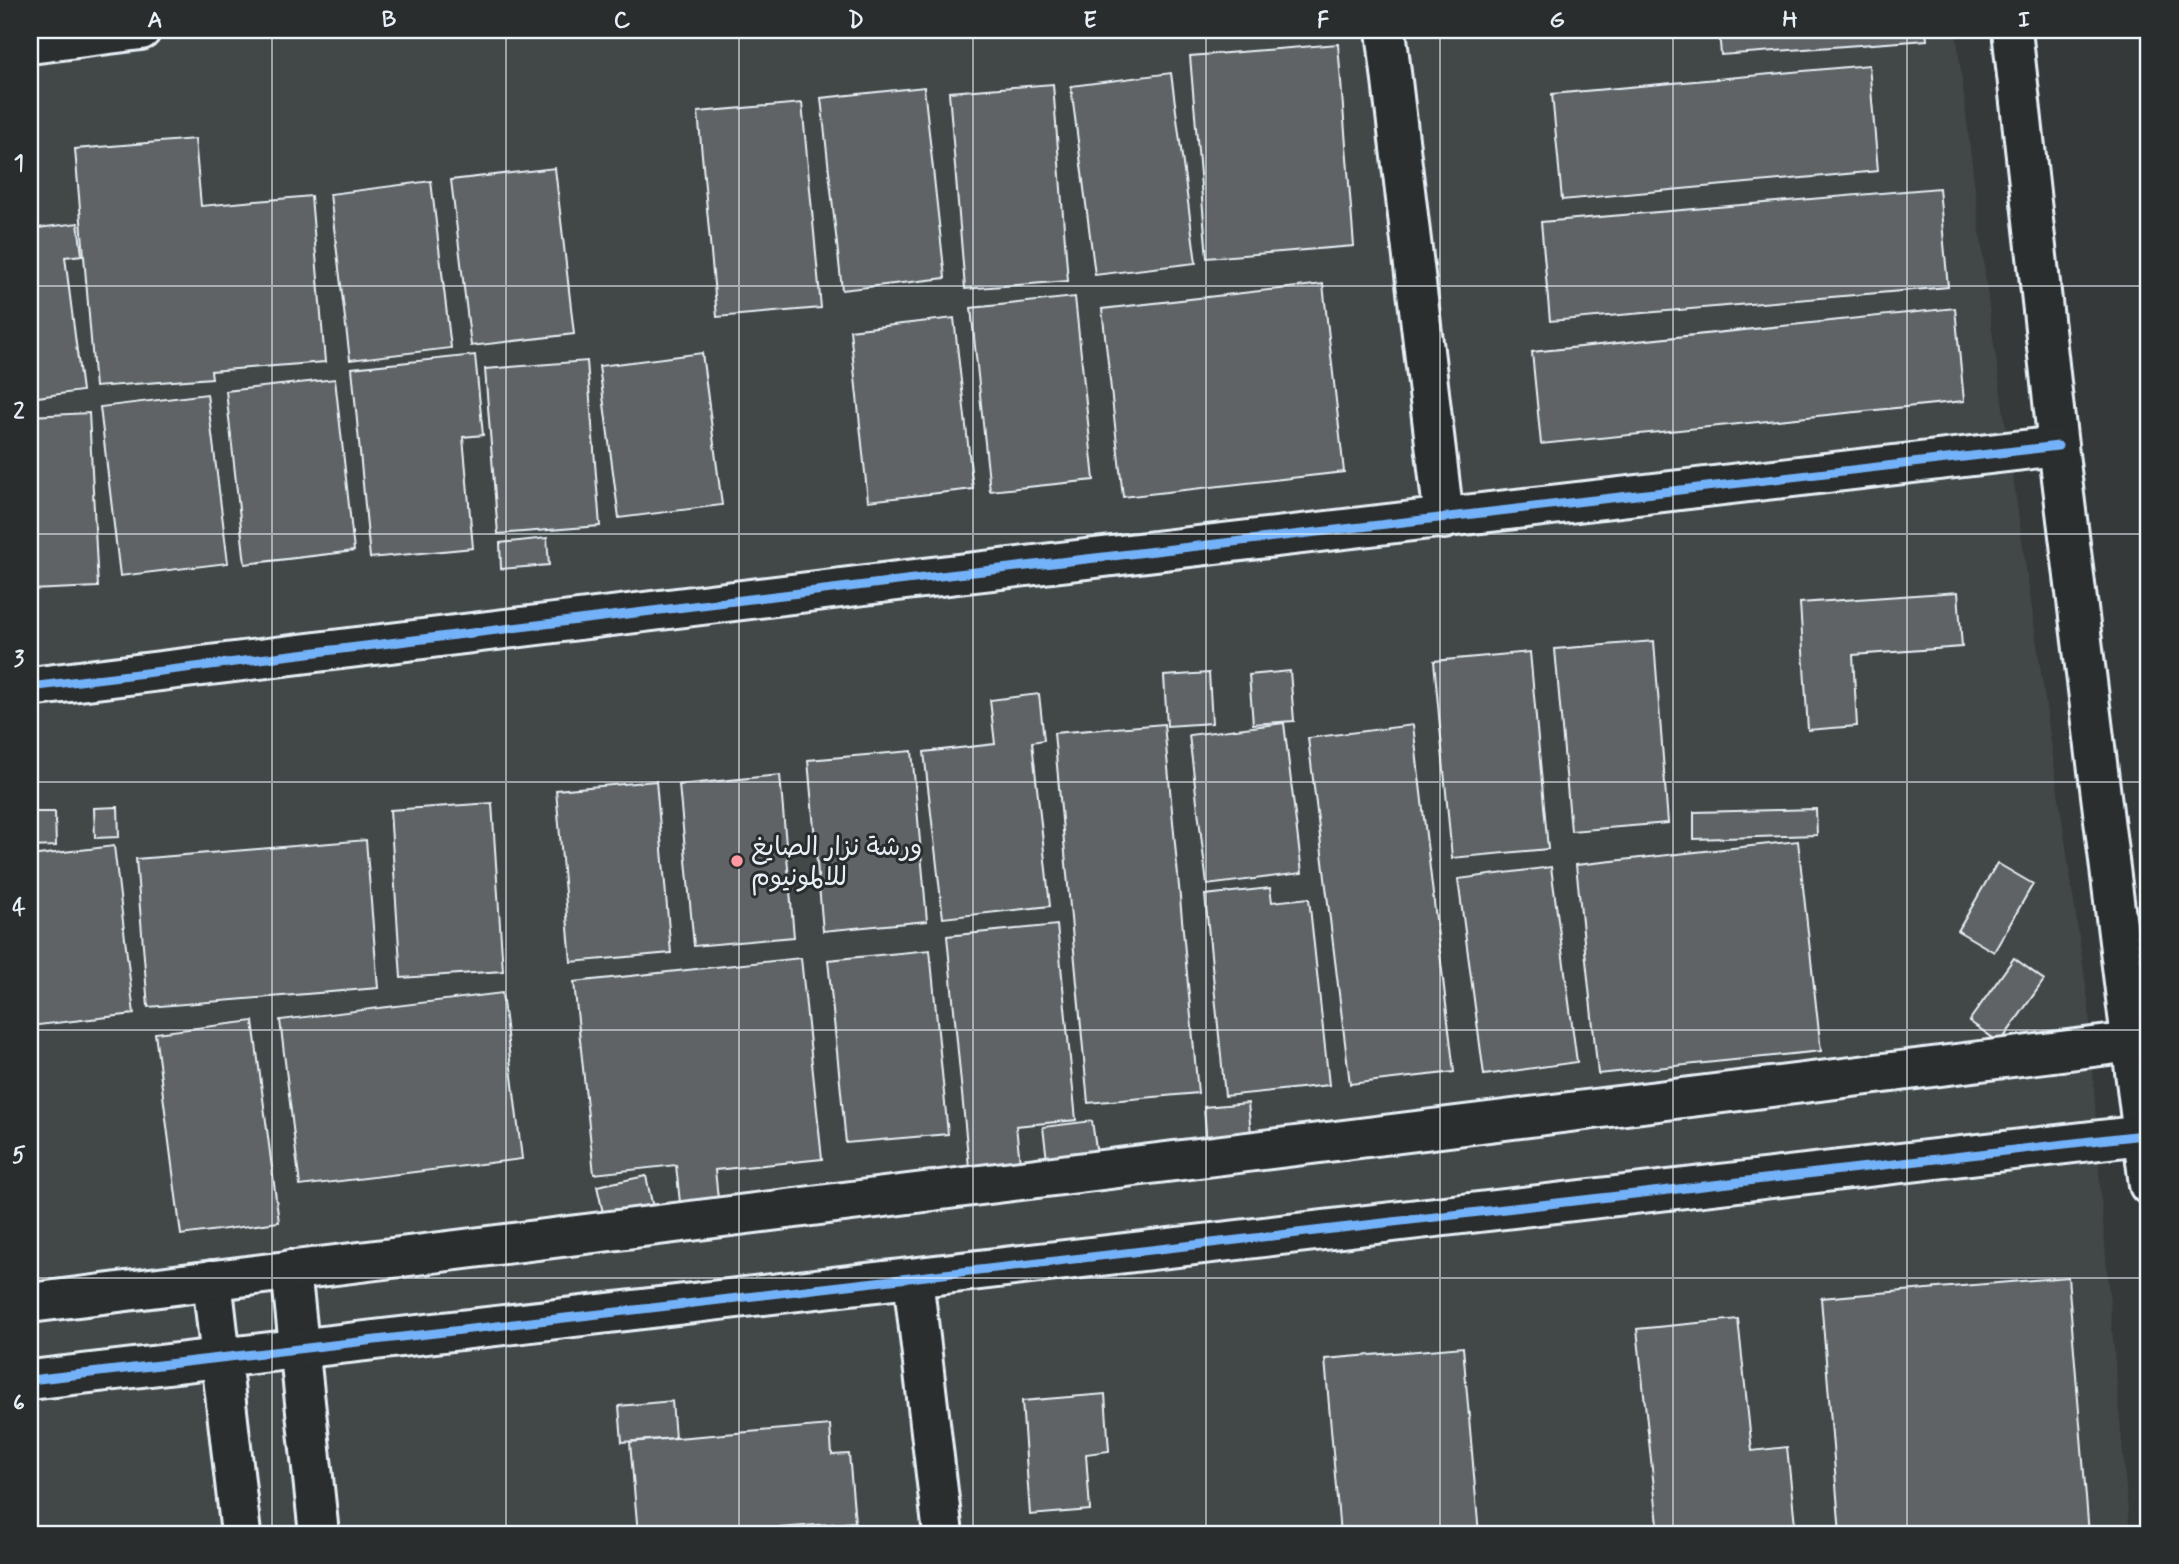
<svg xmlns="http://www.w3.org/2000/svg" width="2179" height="1564" font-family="Mynerve,'Playpen Sans Arabic',sans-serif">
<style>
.built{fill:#424647}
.building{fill:#5f6365;stroke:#e8f1f8;stroke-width:2}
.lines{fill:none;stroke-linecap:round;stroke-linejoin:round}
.minor-casing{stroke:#e8f1f8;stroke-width:44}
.minor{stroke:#2a2d2e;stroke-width:38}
.cycleway-casing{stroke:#2a2d2e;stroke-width:13}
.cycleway{stroke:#73b2f8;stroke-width:9}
.grid{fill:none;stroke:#e8f1f8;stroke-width:2;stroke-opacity:0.55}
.poi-dot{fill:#ff9aa2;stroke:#2a2d2e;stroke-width:2.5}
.labels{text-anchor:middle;stroke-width:6;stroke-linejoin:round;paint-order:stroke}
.poi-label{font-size:26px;fill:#e8f1f8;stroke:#2a2d2e;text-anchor:start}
.neatline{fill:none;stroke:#e8f1f8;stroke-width:2.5}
.grid-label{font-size:23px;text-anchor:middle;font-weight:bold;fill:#e8f1f8}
</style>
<rect width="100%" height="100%" fill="#35393a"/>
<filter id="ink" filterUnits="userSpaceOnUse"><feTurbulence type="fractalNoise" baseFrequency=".0143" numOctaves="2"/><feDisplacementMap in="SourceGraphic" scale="14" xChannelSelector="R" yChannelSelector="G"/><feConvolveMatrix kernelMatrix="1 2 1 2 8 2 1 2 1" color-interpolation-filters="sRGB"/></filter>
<g filter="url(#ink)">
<!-- built -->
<polygon class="built" points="30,30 1956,30 1991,323 2089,1007 2101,1200 2130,1534 30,1534"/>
<!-- building -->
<g class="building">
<polygon points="1719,30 1926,30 1927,40 1721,55"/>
<polygon points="1338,44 1354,246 1207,258 1190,56"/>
<polygon points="1869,65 1878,171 1562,200 1552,94"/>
<polygon points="1171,73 1196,263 1095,275 1071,86"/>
<polygon points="1053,84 1068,281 965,289 949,92"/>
<polygon points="924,87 945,278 842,290 821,98"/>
<polygon points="802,103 821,308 717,317 698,112"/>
<polygon points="195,139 201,206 311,196 325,362 211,371 212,378 95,387 75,149"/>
<polygon points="555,168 574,334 471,346 451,180"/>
<polygon points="431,181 451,348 350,360 330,194"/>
<polygon points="1939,188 1948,287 1550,321 1541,222"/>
<polygon points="78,223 82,255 65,257 82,391 30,398 30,229"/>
<polygon points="1323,284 1344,472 1123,497 1102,309"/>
<polygon points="1075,297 1094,480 990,491 971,308"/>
<polygon points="1955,308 1964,401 1541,444 1532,352"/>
<polygon points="954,318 973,489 868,501 850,330"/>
<polygon points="702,353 722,505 619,518 599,366"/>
<polygon points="475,355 483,435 463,437 473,548 370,558 352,368"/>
<polygon points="587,361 600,526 498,534 485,369"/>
<polygon points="335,379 354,551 245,564 226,391"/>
<polygon points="207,394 228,563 120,576 100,407"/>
<polygon points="89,413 98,587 30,590 30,416"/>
<polygon points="547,538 549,565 501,569 500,543"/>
<polygon points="1958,592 1962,647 1853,655 1857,726 1808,730 1800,603"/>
<polygon points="1654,641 1668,823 1571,831 1555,649"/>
<polygon points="1530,652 1548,849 1452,858 1434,661"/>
<polygon points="1290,671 1294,721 1253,724 1249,675"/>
<polygon points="1209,673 1212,723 1167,726 1164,676"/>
<polygon points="1039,694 1044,740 1032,742 1050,906 943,918 924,752 995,744 990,700"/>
<polygon points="1284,723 1302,873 1207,885 1189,735"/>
<polygon points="1164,724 1198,1093 1088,1103 1054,733"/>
<polygon points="1413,725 1454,1072 1350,1084 1308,738"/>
<polygon points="912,751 927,921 823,931 808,760"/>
<polygon points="780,775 794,937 694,946 679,785"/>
<polygon points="656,781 671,953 571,962 556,790"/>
<polygon points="492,803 503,971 401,978 390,810"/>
<polygon points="118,807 119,837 95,838 94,808"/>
<polygon points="1816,809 1817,835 1694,839 1694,812"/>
<polygon points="30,812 55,812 56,846 30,847"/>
<polygon points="366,840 378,988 148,1007 136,859"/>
<polygon points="1798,841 1821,1051 1598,1074 1576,865"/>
<polygon points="114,846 134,1014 30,1026 30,856"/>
<polygon points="1997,863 2033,884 1994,952 1958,931"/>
<polygon points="1551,867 1577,1062 1484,1075 1458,879"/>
<polygon points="1270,888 1272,902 1309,898 1329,1085 1225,1096 1205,895"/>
<polygon points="1057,925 1076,1120 1016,1126 1021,1172 970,1178 947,936"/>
<polygon points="930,950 948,1134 846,1143 828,960"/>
<polygon points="801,958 822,1159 715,1170 719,1208 681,1212 676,1165 594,1174 574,982"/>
<polygon points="2014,958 2044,980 2000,1043 1969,1021"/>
<polygon points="502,993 522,1159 300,1186 280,1020"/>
<polygon points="253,1021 279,1222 181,1235 155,1033"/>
<polygon points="1248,1103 1252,1143 1207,1146 1204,1107"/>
<polygon points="1092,1121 1098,1162 1048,1168 1043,1127"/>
<polygon points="646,1176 654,1212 605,1222 597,1186"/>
<polygon points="2068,1277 2089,1534 1840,1534 1821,1298"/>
<polygon points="1738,1319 1752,1451 1787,1447 1796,1534 1659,1534 1637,1329"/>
<polygon points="1463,1347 1479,1534 1340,1534 1325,1359"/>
<polygon points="1105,1394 1109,1451 1086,1454 1090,1510 1030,1515 1022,1401"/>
<polygon points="672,1401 675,1438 622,1442 619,1406"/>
<polygon points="830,1425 832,1455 849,1454 855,1522 704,1534 638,1534 630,1442"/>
</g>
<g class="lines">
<defs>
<g id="minor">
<polyline points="1386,30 1444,519"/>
<polyline points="2012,30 2058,446 2149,1185"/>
<polyline points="30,44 141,30"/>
<polyline points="30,687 906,580 2058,446"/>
<polyline points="291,1270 319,1534"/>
<polyline points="913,1278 943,1534"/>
<polyline points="212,1280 241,1534"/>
<polyline points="30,1303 2133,1042"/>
<polyline points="30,1380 2143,1135"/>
</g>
</defs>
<!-- minor casing -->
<use href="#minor" class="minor-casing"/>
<!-- minor -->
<use href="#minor" class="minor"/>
<defs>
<g id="cycleway">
<polyline points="30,687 906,580 2058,446"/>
<polyline points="30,1380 2143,1135"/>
</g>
</defs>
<!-- cycleway casing -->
<use href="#cycleway" class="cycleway-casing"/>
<!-- cycleway -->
<use href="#cycleway" class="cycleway"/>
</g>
</g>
<!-- grid -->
<path class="grid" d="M272 30V1534M506 30V1534M739 30V1534M973 30V1534M1206 30V1534M1440 30V1534M1673 30V1534M1907 30V1534M30 286H2149M30 534H2149M30 782H2149M30 1030H2149M30 1278H2149"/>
<!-- markers -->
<circle class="poi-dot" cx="737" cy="861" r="7"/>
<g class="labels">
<!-- poi labels -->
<g class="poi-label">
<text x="751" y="855">ورشة نزار الصايغ<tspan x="751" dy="30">للالمونيوم</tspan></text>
</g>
</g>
<!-- margin -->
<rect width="2179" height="1564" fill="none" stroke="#2a2d2e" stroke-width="77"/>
<rect x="38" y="38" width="2102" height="1488" class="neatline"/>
<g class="grid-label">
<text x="155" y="27">A</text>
<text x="389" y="27">B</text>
<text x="622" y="27">C</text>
<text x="856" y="27">D</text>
<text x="1090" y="27">E</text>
<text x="1323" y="27">F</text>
<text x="1557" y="27">G</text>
<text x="1790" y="27">H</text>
<text x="2024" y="27">I</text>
<text x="19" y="170">1</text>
<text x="19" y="418">2</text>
<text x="19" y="666">3</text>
<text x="19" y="914">4</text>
<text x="19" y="1162">5</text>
<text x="19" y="1410">6</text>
</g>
</svg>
